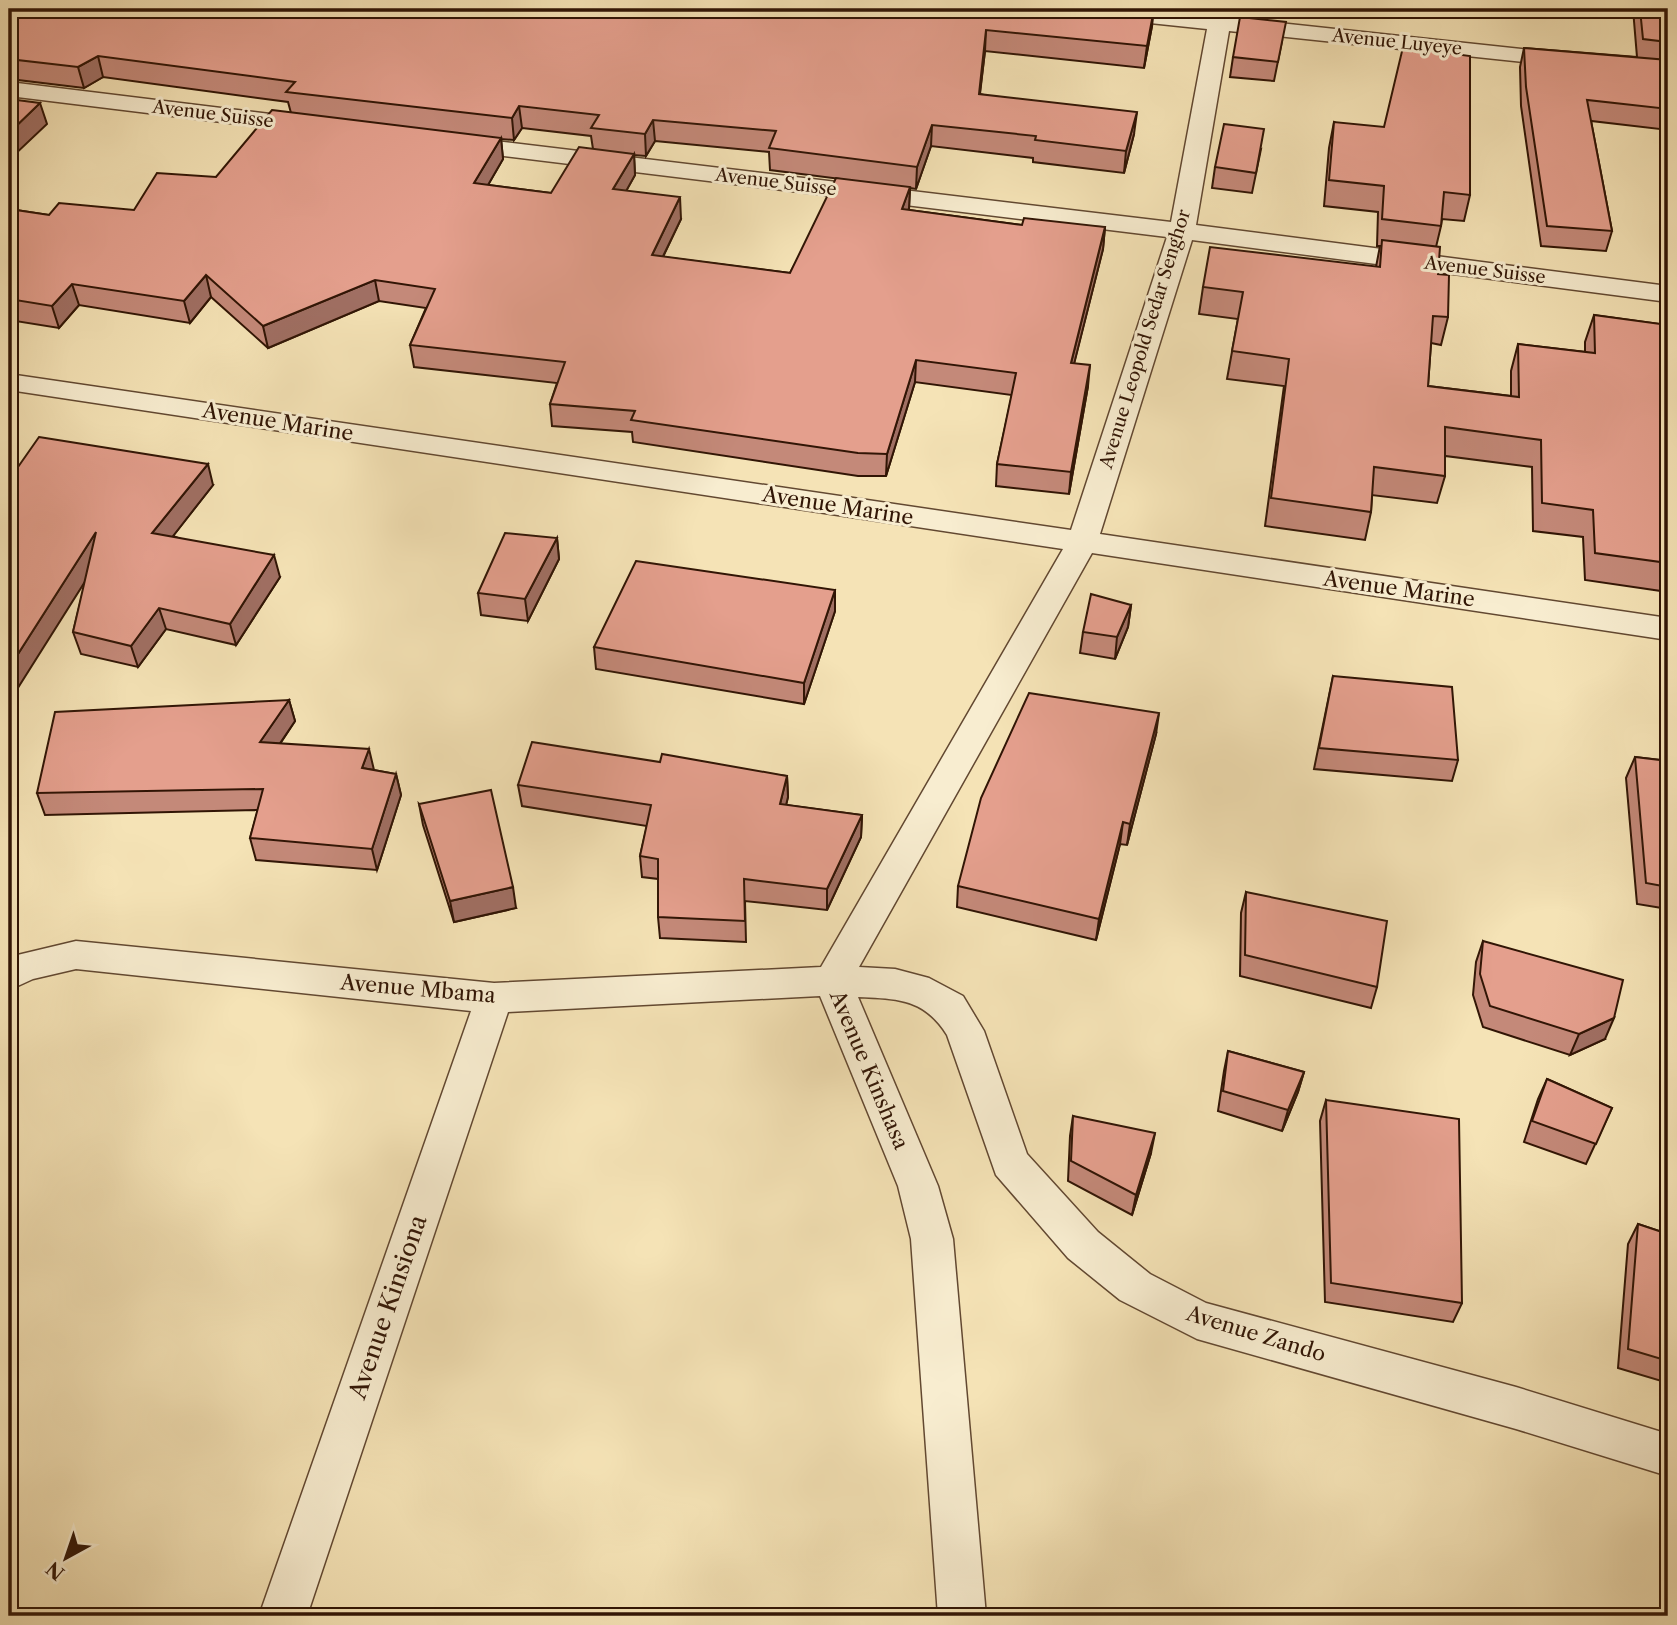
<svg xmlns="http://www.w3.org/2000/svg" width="1677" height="1625" font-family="'Libre Caslon Text',serif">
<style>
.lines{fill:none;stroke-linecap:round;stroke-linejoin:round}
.minor-casing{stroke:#624831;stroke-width:3}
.minor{fill:#f8edd0;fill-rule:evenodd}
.wall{fill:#c48979;stroke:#311505;stroke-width:2;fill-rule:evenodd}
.shaded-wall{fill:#a06f63;stroke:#311505;stroke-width:2}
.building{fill:#e49f8d;stroke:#311505;stroke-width:2}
.labels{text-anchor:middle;stroke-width:6;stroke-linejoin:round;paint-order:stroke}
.far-street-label{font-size:18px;fill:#311505;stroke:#f8edd0}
.street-label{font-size:21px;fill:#311505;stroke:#f8edd0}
.near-street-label{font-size:24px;fill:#311505;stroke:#f8edd0}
</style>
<rect width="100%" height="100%" fill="#f5e3b6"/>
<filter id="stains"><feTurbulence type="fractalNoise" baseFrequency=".00286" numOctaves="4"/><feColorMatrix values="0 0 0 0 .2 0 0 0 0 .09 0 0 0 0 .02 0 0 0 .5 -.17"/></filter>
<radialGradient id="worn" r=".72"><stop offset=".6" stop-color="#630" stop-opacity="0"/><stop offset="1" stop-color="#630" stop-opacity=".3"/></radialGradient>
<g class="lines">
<defs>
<g id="minor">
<path d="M1072 9H1145L1210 15 1211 9H1233L1232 18 1578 55 1582 60 1578 65 1570 67 1229 31 1196 225 1668 286V302L1192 240 1100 534 1668 618V640L1092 553 859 967 895 969 929 978 963 996 984 1031 1027 1154 1098 1232 1150 1274 1206 1303 1516 1387 1668 1434V1476L1516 1429 1197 1339 1120 1300 1068 1258 996 1175 947 1035C924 998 897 999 858 997L938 1186 953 1239 986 1616H938L911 1239 898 1186 820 996 508 1012 307 1616H259L471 1011 76 969 33 979 9 990V957L76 941 494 983 821 967 1063 549 9 390V374L1071 530 1167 237 454 150 445 148 442 143 445 138 454 136 1171 222 1207 29 1083 16Z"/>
<polygon points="9,82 311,119 320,121 323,126 320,131 311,133 9,96"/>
</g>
</defs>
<!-- minor casing -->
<use href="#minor" class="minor-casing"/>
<!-- minor -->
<use href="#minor" class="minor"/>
</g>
<!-- wall -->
<g class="wall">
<path d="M9 9 1152 26 1144 68 985 51 980 94 1134 134 1124 173 1033 162V158L931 146 916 189 910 188 909 210 1022 225 1105 227 1103 249 1074 363 1088 386 1069 494 996 486 997 464 1012 395 915 382 886 476H858L633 442 632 432 552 426 550 404 557 383 414 367 410 345 426 308 379 301 268 348 211 297 190 323 79 305 59 328 9 320V209L49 215 134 210 216 177 291 113 288 102 103 77 84 88 9 79V82ZM522 128 591 136 593 149 551 193 488 185 503 159 501 139 514 140ZM655 141 769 152 770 170 841 179 790 273 663 257 681 219 626 191 635 175 634 155 646 156Z"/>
<polygon points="1633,9 1668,9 1668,130 1591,121 1612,231 1606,251 1541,246 1521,106 1520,67 1524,48 1637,57"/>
<polygon points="1282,41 1274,81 1230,77 1233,57"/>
<polygon points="1334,122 1470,195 1464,221 1442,219 1441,226 1436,247 1438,274 1448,317 1441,345 1431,343 1428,386 1511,396 1511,371 1518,344 1585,352 1585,342 1594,315 1668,325 1668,592 1585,580 1583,537 1533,531 1532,467 1445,456 1445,476 1437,503 1372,495 1371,512 1365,540 1265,526 1284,386 1227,379 1238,319 1199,314 1203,287 1376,267 1380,246 1377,246 1378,212 1324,206 1329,148"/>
<polygon points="1261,149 1252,193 1212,188 1215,167"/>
<polygon points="9,466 213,485 173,536 280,577 236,645 166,629 138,667 81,654 73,632 85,583"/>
<polygon points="557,538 559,559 528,621 481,615 478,593"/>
<polygon points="835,590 835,611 804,704 596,669 594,647"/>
<polygon points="1131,605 1128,627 1115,659 1080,653 1083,632"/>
<polygon points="1333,676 1458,760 1452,781 1314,769"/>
<polygon points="289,700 295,721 280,744 374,770 396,774 401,795 377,870 256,860 250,838 258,810 45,815 37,793"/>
<polygon points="1156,734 1127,845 1120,844 1096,940 957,907 958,886"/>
<polygon points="1635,757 1668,761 1668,909 1637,904 1626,778"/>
<polygon points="660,762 787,776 788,797 786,805 862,815 861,837 827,910 745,901 746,942 660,938 658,917 658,879 642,877 640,856 647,826 522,806 518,785"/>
<polygon points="419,804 516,908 454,922 423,825"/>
<polygon points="1246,892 1377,987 1371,1008 1240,976 1241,913"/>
<polygon points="1483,941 1605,1039 1570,1055 1483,1027 1473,995 1476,962"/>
<polygon points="1228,1051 1304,1072 1298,1092 1282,1131 1218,1111 1224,1071"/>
<polygon points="1547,1079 1612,1108 1586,1164 1524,1142 1538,1099"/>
<polygon points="1326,1100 1462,1303 1453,1322 1325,1302 1320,1121"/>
<polygon points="1073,1116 1151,1153 1132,1215 1068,1181 1070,1136"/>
<polygon points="1638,1224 1668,1234 1668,1383 1618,1368 1628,1244"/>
</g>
<!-- shaded-wall -->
<g class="shaded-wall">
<polygon points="1154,9 1152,26 1144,68 1147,46"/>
<polygon points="986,30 985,51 977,116 979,94"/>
<polygon points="98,56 103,77 84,88 78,67"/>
<polygon points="40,103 47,124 9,160 9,133"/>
<polygon points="519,106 522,128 514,140 512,118"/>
<polygon points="1137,112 1134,134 1124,173 1126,151"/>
<polygon points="653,120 655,141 646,156 645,134"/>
<polygon points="932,125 931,146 916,189 917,167"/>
<polygon points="501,138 503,159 477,204 474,183"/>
<polygon points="634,154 635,175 615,211 613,189"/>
<polygon points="910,187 909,208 901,230 902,209"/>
<polygon points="680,197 681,219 653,277 652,255"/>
<polygon points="1105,227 1103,249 1069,384 1071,363"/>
<polygon points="206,275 211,297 190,323 184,301"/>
<polygon points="375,280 379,301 268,348 263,326"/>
<polygon points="72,284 79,305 59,328 52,306"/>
<polygon points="916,360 915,382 886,476 887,454"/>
<polygon points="1090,365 1088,386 1069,494 1071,472"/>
<polygon points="208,464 213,485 159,554 152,533"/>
<polygon points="96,532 103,553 9,702 9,668"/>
<polygon points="557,538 559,559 528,621 525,599"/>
<polygon points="274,555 280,577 236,645 230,624"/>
<polygon points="835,590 835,611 804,704 804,683"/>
<polygon points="1131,605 1128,627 1115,659 1117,637"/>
<polygon points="159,608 166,629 138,667 131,646"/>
<polygon points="289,700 295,721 266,764 260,742"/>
<polygon points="1159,713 1156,734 1127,845 1130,824"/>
<polygon points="369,749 374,770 362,768"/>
<polygon points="396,774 401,795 377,870 372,849"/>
<polygon points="787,776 788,797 781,826 780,804"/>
<polygon points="862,815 861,837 827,910 827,889"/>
<polygon points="1123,822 1120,844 1096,940 1099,919"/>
<polygon points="513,887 516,908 454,922 450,901"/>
<polygon points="1614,1018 1605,1039 1570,1055 1579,1034"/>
<polygon points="1304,1072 1298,1092 1282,1131 1288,1110"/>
<polygon points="1155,1133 1151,1153 1132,1215 1136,1195"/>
</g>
<!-- building -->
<g class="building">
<polygon points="9,9 1154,9 1147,46 986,30 979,94 1137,112 1126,151 1035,140 1036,136 932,125 917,167 769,148 776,131 653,120 645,134 591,128 599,115 519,106 512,118 286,92 295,82 98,56 78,67 9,59"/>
<polygon points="1640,9 1668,9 1668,42 1643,39"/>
<polygon points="1240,17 1286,22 1278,62 1233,57"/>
<polygon points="1403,47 1470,56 1470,195 1444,192 1441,226 1382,219 1384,186 1329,180 1334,122 1384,127"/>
<polygon points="1524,48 1668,60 1668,109 1587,100 1612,231 1547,226 1526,87"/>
<polygon points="9,99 40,103 9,133"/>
<polygon points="272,110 501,138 474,183 551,193 579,147 634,154 613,189 680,197 652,255 790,273 836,178 910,187 902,209 1022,225 1024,218 1105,227 1071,363 1090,365 1071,472 997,464 1016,373 916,360 887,454 858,453 631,420 635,411 550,404 565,362 410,345 435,289 375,280 263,326 206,275 184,301 72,284 52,306 9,299 9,209 49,215 59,203 134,210 157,173 216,177"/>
<polygon points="1224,124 1264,129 1256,173 1215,167"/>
<polygon points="1382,240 1440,247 1438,274 1449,275 1448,317 1433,316 1428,386 1519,397 1518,344 1595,353 1594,315 1668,325 1668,563 1595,553 1593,510 1542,503 1541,440 1445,427 1445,476 1374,467 1371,512 1271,498 1289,359 1232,351 1243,292 1203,287 1210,247 1380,267"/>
<polygon points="39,437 208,464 152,533 274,555 230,624 159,608 131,646 73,632 96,532 9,668 9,466 18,467"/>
<polygon points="505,533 557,538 525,599 478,593"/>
<polygon points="636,561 835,590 804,683 594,647"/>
<polygon points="1091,594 1131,605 1117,637 1083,632"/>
<polygon points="1333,676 1452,687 1458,760 1319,748"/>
<polygon points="1029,693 1159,713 1130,824 1123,822 1099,919 958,886 981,798"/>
<polygon points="289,700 260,742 369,749 362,768 396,774 372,849 250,838 263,789 37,793 55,712"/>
<polygon points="532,742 660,762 662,754 787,776 780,804 862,815 827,889 744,879 745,921 658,917 658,859 640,856 651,805 518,785"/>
<polygon points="1635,757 1668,761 1668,887 1646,883"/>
<polygon points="491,790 513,887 450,901 419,804"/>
<polygon points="1246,892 1387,921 1377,987 1245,955"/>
<polygon points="1483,941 1623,980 1614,1018 1579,1034 1490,1006 1480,974"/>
<polygon points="1228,1051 1304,1072 1288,1110 1223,1091"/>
<polygon points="1547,1079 1612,1108 1596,1144 1532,1121"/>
<polygon points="1326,1100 1459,1119 1462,1303 1331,1283"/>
<polygon points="1073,1116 1155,1133 1136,1195 1071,1161"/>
<polygon points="1638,1224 1668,1234 1668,1361 1628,1349"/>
</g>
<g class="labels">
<!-- far-street labels -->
<g class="far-street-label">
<text transform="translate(1397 42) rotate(6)" y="6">Avenue Luyeye</text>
<text transform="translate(213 114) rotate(7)" y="6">Avenue Suisse</text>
<text transform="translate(776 182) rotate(7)" y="6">Avenue Suisse</text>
<text transform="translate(1485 270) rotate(7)" y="6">Avenue Suisse</text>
<text transform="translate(1145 339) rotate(-73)" y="6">Avenue Leopold Sedar Senghor</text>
</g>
<!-- street labels -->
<g class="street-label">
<text transform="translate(278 422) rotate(9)" y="7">Avenue Marine</text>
<text transform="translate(838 506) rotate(9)" y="7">Avenue Marine</text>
<text transform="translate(1399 589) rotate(8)" y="7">Avenue Marine</text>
<text transform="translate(418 989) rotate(5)" y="7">Avenue Mbama</text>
<text transform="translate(869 1070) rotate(67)" y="7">Avenue Kinshasa</text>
<text transform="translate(1256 1334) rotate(17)" y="7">Avenue Zando</text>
</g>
<!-- near-street labels -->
<g class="near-street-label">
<text transform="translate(388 1307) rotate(-71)" y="8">Avenue Kinsiona</text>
</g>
</g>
<!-- margin -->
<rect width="1677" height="1625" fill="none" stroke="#f5e3b6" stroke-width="35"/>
<rect x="10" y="10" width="1656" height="1604" fill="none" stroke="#311505" stroke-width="3.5"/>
<rect x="18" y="18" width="1642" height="1590" fill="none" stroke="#311505" stroke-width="2"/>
<!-- north arrow -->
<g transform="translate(66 1558) rotate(220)" stroke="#f8edd0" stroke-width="5" paint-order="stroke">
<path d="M0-5L12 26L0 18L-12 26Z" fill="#311505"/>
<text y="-10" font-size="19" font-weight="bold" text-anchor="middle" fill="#311505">N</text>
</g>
<rect width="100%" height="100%" filter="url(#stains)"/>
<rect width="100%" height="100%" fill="url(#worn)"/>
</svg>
